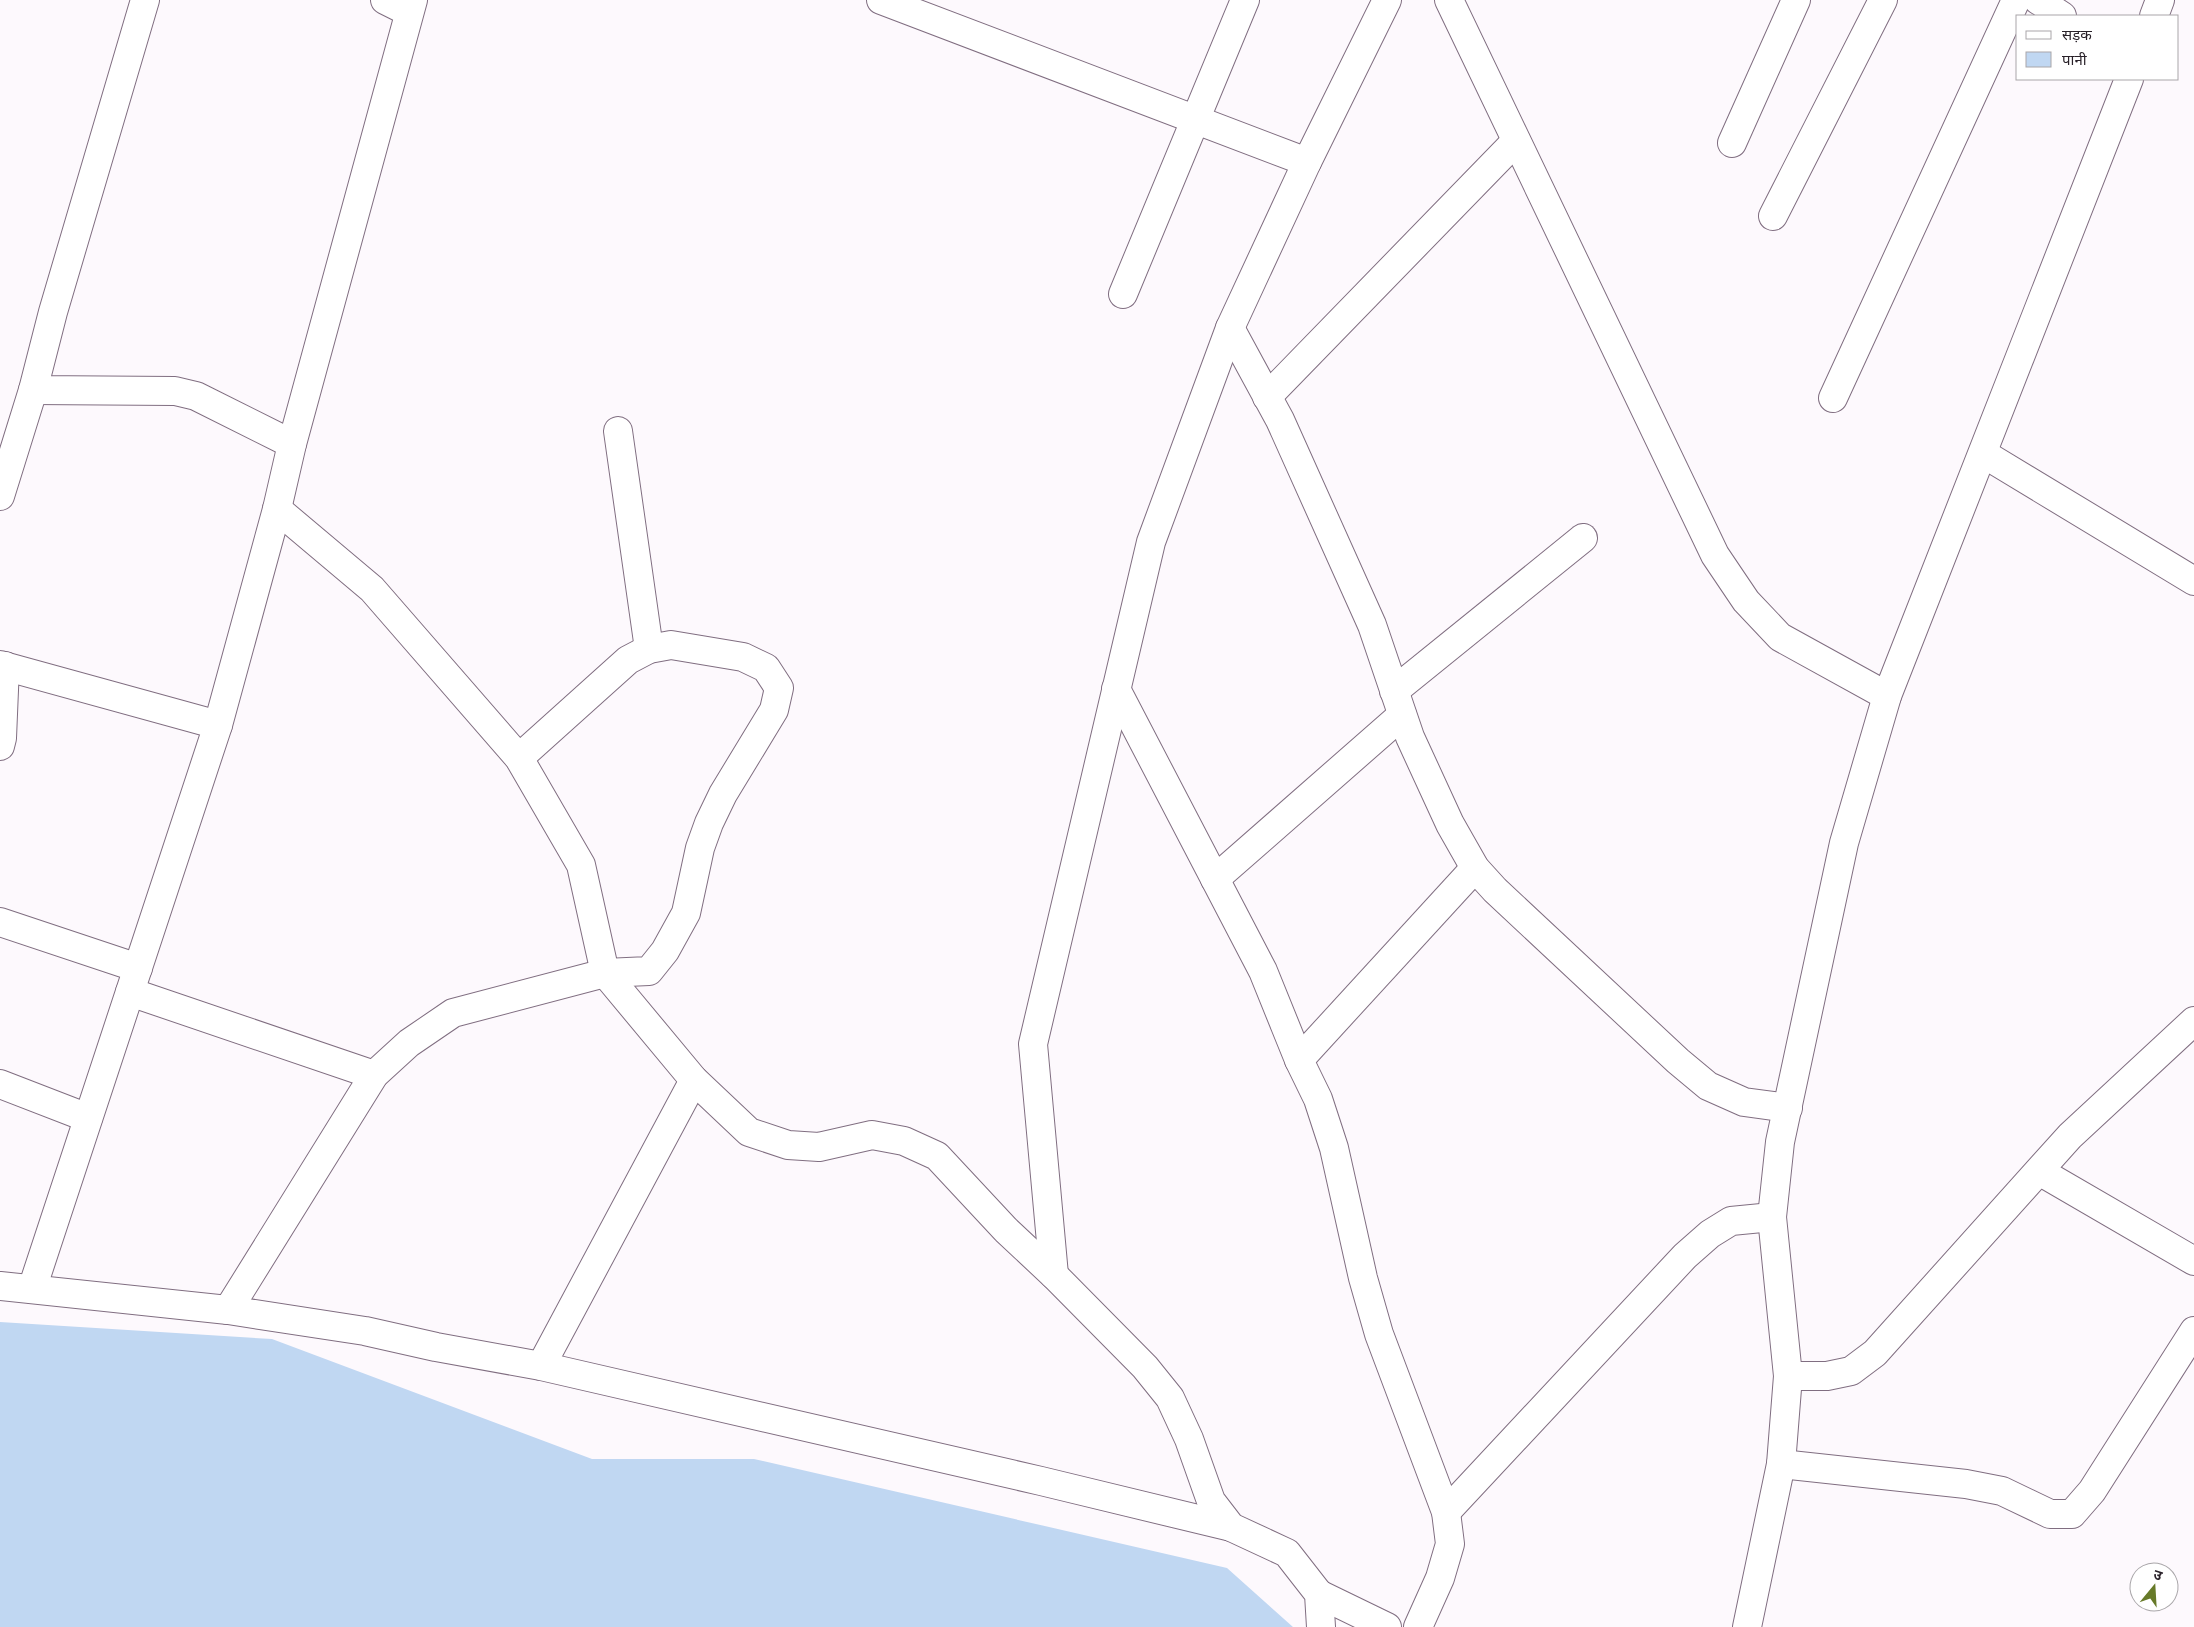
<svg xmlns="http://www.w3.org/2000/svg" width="2194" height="1627" font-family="'Source Sans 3','Noto Sans Devanagari',sans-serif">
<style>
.water{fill:#c0d7f2}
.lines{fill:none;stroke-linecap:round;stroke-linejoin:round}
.street-casing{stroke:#806e81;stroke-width:30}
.street{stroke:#fff;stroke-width:28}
</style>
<rect width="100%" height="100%" fill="#fdf9fd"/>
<!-- water -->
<polygon class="water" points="0,1322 272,1339 592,1459 754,1459 1227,1568 1293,1627 0,1627"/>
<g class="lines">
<defs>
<g id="street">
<polyline points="145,0 53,312 33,390 175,391 196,396 292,444"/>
<polyline points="385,0 409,12"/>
<polyline points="881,0 1307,162"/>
<polyline points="1449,0 1715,555 1746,601 1780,637 1887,696"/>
<polyline points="2038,0 2062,16"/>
<polyline points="2154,16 2160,0"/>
<polyline points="1732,143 1796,0"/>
<polyline points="1773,216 1883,0"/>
<polyline points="1123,294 1245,0"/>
<polyline points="1230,328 1280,420 1372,625 1410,737 1450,824 1475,868 1495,890 1678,1061 1708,1086 1744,1102 1788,1108"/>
<polyline points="1267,397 1516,141"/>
<polyline points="1833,398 2016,0"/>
<polyline points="618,431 649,649"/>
<polyline points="1984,454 2194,581"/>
<polyline points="0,496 33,390"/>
<polyline points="277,509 372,589 519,758 581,865 605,973 694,1080 749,1132 788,1145 819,1147 872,1135 904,1141 937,1156 1006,1230 1054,1275 1145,1367 1170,1398 1189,1439 1211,1501 1231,1527 1287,1553 1319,1594 1321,1627"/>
<polyline points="0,665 218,725"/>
<polyline points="1116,689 1263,971 1299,1060 1318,1099 1334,1148 1363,1278 1379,1334 1446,1512 1450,1544 1440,1578 1418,1627"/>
<polyline points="1394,691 1583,538"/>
<polyline points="0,746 2,738 5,666"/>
<polyline points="1215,879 1402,715"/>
<polyline points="0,922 138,968"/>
<polyline points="130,992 374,1075"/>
<polyline points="1299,1060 1475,868"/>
<polyline points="0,1084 88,1118"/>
<polyline points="2039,1171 2194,1261"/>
<polyline points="1054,1275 1033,1044 1151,542 1230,328 1307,162 1387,0"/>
<polyline points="0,1286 228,1310 365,1331 436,1347 541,1366 1041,1481 1231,1527"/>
<polyline points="32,1289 218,725 277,509 292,444 413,0"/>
<polyline points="228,1310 374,1075 409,1043 453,1013 605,973 649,971 665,951 686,913 700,848 709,823 723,794 774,710 779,688 766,668 743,657 671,645 649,649 628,660 519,758"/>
<polyline points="541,1366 694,1080"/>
<polyline points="1788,1376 1827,1376 1851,1371 1875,1353 2070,1136 2194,1021"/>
<polyline points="1781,1464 1966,1484 2002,1491 2050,1514 2072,1514 2092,1491 2194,1331"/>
<polyline points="1446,1512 1685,1256 1710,1234 1731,1221 1772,1217"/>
<polyline points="1319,1594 1387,1627"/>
<polyline points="1747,1627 1781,1464 1788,1376 1772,1217 1780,1142 1844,843 1887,696 2129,79"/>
</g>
</defs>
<!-- street casing -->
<use href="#street" class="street-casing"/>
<!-- street -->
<use href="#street" class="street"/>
</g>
<!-- legend -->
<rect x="2016" y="15" width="162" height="65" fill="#ffffff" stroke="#a9a6a9"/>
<rect x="2026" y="31" width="25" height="8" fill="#ffffff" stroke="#a9a6a9"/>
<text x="2062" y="40" font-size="15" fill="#292129">सड़क</text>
<rect x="2026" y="52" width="25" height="15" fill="#c0d7f2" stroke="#a9a6a9"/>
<text x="2062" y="65" font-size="15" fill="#292129">पानी</text>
<!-- north arrow -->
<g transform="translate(2154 1587) rotate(18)"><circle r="24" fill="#ffffff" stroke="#a9a6a9"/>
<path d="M0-4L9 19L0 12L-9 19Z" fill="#677a29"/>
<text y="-8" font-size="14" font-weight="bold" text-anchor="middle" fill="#292129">उ</text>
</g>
</svg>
